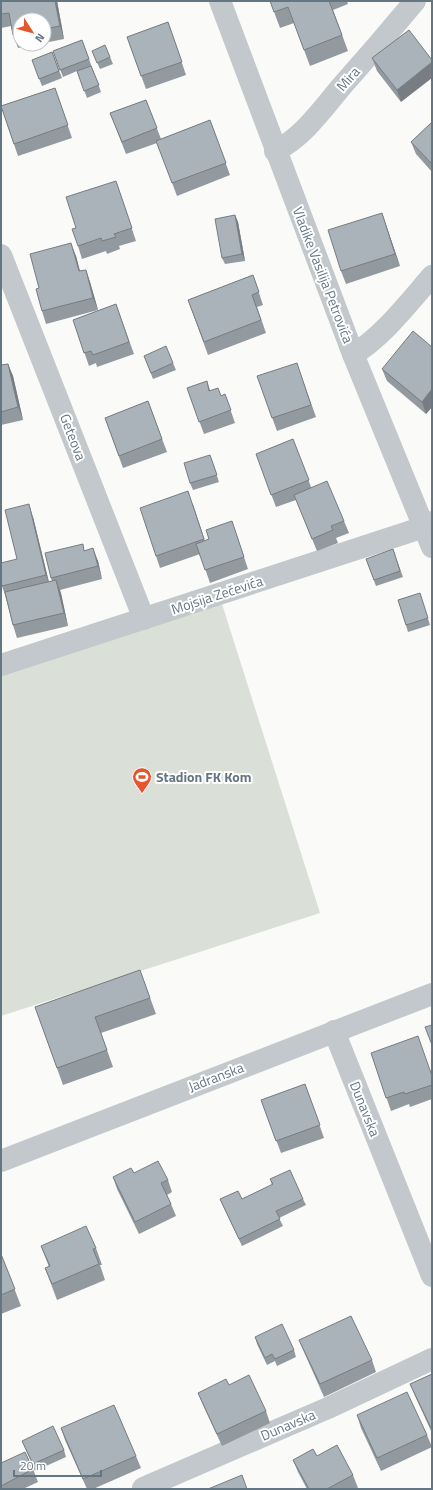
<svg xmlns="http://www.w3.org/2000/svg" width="433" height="1490" font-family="'Titillium Web',sans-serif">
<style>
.pitch{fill:#dadfd7}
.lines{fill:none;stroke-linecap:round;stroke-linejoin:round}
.street{stroke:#c3c8cc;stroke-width:22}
.wall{fill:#929a9f}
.shaded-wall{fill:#777d82}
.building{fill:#aab3b9;stroke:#777d82}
.labels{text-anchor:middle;stroke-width:4;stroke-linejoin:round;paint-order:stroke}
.street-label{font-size:14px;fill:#657683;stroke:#fff}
.poi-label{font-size:14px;font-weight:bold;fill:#657683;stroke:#fff;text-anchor:start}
</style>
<rect width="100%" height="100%" fill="#fafaf8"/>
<!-- pitch -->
<polygon class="pitch" points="222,604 320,913 1,1016 1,675"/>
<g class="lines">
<!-- street -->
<g class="street">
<polyline points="220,1 353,354 432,547"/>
<path d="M275 151C302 138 322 110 341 87 366 59 391 30 415 1"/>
<polyline points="1,255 144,619"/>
<path d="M353 354C381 339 411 300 432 276"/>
<polyline points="1,665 424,527 432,522"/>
<polyline points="334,1031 432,1276"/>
<polyline points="1,1161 432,994"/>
<polyline points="143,1488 328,1408 432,1359"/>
</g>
</g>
<!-- wall -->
<g class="wall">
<polygon points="1,1 57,1 64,39 44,43 44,20 20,20 20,44 37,44 18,48 13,35 11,26 1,28"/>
<polygon points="270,1 347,1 348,4 333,10 348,51 310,66 294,23 280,28"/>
<polygon points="168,22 186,75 146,89 127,37"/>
<polygon points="409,30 401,102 377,71 372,58"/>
<polygon points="82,40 101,92 87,98 77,71 63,77 53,51"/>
<polygon points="92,51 110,57 113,64 100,69"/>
<polygon points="52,52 62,78 42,86 32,60"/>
<polygon points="55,88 72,138 18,156 1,106"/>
<polygon points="146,100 161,139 210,120 230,175 177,196 157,143 126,154 110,113"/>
<polygon points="432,122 432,172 416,154 411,142"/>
<polygon points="120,193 136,241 119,246 120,249 107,254 106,251 82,259 78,246 76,228"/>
<polygon points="382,213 400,266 346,284 341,271"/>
<polygon points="235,215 238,222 245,261 225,264 222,258"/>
<polygon points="76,256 80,271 86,270 90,282 98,310 46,324 42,311 39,288"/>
<polygon points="253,275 263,305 257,307 266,333 208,355 188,300"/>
<polygon points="116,304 134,354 97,367 96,363 89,366 73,320"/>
<polygon points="432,347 432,407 426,414 387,381 382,369"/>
<polygon points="144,356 173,363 176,370 153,379"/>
<polygon points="8,364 13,376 23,420 1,425 1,365"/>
<polygon points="301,375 316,417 277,431 257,376"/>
<polygon points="207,381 210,390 221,396 225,394 235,423 204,434 187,388"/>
<polygon points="148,401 167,452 123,468 105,418"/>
<polygon points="293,439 311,487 344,521 349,533 336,538 338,543 317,551 296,500 276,507 256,454"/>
<polygon points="210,455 219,482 193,490 190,483"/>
<polygon points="193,504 205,541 209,539 232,521 248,569 210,583 200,554 160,568 156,556"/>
<polygon points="33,517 49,582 52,581 51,578 85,550 98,561 102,579 60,590 68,626 17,638 13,625 5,595 2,586 17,559"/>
<polygon points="393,549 403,577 376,586 366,559"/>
<polygon points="420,593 430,625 408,632 398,600"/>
<polygon points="140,970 156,1014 101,1033 113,1067 63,1085 35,1007"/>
<polygon points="371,1053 432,1076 432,1099 410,1107 409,1104 391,1111"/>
<polygon points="305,1084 324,1138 281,1153 261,1100"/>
<polygon points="134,1173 168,1180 172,1192 167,1195 171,1204 176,1216 139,1234 117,1189 113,1177"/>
<polygon points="270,1179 303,1199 306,1205 279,1218 283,1226 242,1246 223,1206 220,1199 242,1199 272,1185"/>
<polygon points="41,1246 96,1248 102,1265 100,1265 105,1280 57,1300 45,1268 49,1267"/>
<polygon points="1,1254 21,1306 1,1314"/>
<polygon points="255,1337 294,1350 296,1357 277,1366 275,1361 267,1365 257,1344"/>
<polygon points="299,1340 372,1360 376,1372 324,1397 304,1352"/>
<polygon points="432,1374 432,1433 415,1396 410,1384"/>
<polygon points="229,1385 266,1411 270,1423 222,1446 203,1405 198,1393"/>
<polygon points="357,1415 427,1435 432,1447 381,1471 361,1428"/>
<polygon points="61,1428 136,1456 141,1468 93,1489 87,1489 65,1440"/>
<polygon points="22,1441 64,1450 66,1457 35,1471"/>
<polygon points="317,1456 353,1475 358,1488 355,1489 307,1489 298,1472 293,1460"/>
<polygon points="1,1463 33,1469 38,1482 23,1489 1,1489"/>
</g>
<!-- shaded-wall -->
<g class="shaded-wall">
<polygon points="55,1 57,1 64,39 60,26"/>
<polygon points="432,62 432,78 401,102 397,90"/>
<polygon points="382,213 386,225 400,266 395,254"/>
<polygon points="235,215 238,222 245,261 242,254"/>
<polygon points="71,243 76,256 83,284 79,271"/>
<polygon points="86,270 90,282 98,310 93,298"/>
<polygon points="8,364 13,376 23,420 18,407"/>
<polygon points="432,389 432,407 426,414 422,402"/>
<polygon points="29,504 33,517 50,587 46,575"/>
<polygon points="93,548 98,561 102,579 98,566"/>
<polygon points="56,580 61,593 68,626 64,613"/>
</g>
<!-- building -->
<g class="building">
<polygon points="1,1 55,1 60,26 44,29 44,20 20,20 20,34 13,35 9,13 1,14"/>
<polygon points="270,1 329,1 342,35 304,50 288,7 274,12"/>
<polygon points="168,22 182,62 141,76 127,37"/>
<polygon points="409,30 432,60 432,62 397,90 372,58"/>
<polygon points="82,40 89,59 60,70 53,51"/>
<polygon points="105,45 110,57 97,63 92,51"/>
<polygon points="52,52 59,71 39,79 32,60"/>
<polygon points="91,66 99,85 84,91 77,71"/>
<polygon points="55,88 68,125 14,144 1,106"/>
<polygon points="146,100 157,128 122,142 110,113"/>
<polygon points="210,120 226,163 172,183 156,141"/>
<polygon points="432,122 432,164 411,142"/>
<polygon points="116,181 132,228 114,234 116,237 102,241 101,238 78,246 72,229 76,228 66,197"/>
<polygon points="382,213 395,254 341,271 328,230"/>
<polygon points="235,215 242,254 222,258 215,219"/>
<polygon points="71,243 79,271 86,270 93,298 42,311 36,289 39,288 30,254"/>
<polygon points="253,275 259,292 252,295 261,320 204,342 188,300"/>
<polygon points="116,304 129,342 93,355 91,351 84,353 73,320"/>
<polygon points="413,331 432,347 432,389 422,402 382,369"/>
<polygon points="166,346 173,363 151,373 144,356"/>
<polygon points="297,363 311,405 272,418 257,376"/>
<polygon points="8,364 18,407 1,412 1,365"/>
<polygon points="207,381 209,391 218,388 221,396 225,394 231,410 199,422 187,388"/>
<polygon points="148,401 162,439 119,456 105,418"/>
<polygon points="293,439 309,480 271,495 256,454"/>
<polygon points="210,455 217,475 190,483 184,463"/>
<polygon points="327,481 344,521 331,526 333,530 312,539 294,495"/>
<polygon points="188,491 204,539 156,556 140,508"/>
<polygon points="29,504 46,575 2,586 1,582 1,563 17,559 5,510"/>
<polygon points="232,521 244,557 205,570 196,544 209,539 206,530"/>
<polygon points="83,544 84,551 93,548 98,566 51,578 45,553"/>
<polygon points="393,549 400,571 374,580 366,559"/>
<polygon points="56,580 64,613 13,625 5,592"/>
<polygon points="420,593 428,618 406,625 398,600"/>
<polygon points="140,970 150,998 95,1017 107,1050 57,1068 35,1007"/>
<polygon points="432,1025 432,1045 425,1027"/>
<polygon points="418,1036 432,1076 432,1085 405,1094 404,1092 386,1098 371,1053"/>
<polygon points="305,1084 320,1125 276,1141 261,1100"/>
<polygon points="158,1161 168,1180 161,1183 171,1204 135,1222 113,1177 131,1168 134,1173"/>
<polygon points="290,1170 303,1199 276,1211 280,1219 239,1239 220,1199 238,1191 242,1199 273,1184 270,1179"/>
<polygon points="86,1226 96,1248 93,1249 99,1264 52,1284 45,1268 50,1266 41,1246"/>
<polygon points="1,1254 15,1289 1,1295"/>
<polygon points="351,1316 372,1360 320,1384 299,1340"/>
<polygon points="282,1324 294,1350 275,1359 272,1354 265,1358 255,1337"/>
<polygon points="432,1374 432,1430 410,1384"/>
<polygon points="249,1375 266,1411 217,1434 198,1393 226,1379 229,1385"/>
<polygon points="407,1392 427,1435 377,1458 357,1415"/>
<polygon points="114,1405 136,1456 83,1479 61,1428"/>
<polygon points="53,1426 64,1450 33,1464 22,1441"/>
<polygon points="337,1445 353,1475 327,1489 309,1489 293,1460 313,1449 317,1456"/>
<polygon points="25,1452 33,1469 1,1486 1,1463"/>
<polygon points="242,1475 247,1489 208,1489"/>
</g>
<!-- icons -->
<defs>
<symbol id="stadium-pin" viewBox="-11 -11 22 30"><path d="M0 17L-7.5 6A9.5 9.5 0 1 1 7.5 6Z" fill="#e4572e" stroke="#fff"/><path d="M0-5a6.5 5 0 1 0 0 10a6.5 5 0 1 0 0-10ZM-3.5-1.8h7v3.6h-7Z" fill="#fff"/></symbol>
</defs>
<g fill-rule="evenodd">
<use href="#stadium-pin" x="131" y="766" width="22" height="30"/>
</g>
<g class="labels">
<!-- street labels -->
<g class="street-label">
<text transform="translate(348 79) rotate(-49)" y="5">Mira</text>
<text transform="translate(323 275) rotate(69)" y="5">Vladike Vasilija Petrovića</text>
<text transform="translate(73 437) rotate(69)" y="5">Geteova</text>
<text transform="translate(217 595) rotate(-18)" y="5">Mojsija Zečevića</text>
<text transform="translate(216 1077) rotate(-21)" y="5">Jadranska</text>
<text transform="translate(365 1109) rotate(68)" y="5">Dunavska</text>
<text transform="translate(288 1425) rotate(-23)" y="5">Dunavska</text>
</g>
<!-- poi labels -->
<g class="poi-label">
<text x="156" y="782">Stadion FK Kom</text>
</g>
</g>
<!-- border -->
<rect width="433" height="1490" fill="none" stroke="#657683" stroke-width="4"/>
<!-- north arrow -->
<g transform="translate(32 32) rotate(126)"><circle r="19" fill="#ffffff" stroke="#c1c8cd"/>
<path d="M0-3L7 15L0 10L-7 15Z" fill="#e4572e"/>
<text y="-6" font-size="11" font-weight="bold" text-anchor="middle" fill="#657683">N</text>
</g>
<!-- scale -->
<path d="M14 1470v6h87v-6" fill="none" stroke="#657683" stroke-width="2"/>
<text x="20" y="1470" font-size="12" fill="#657683" stroke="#ffffff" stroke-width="3" paint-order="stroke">20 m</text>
</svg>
